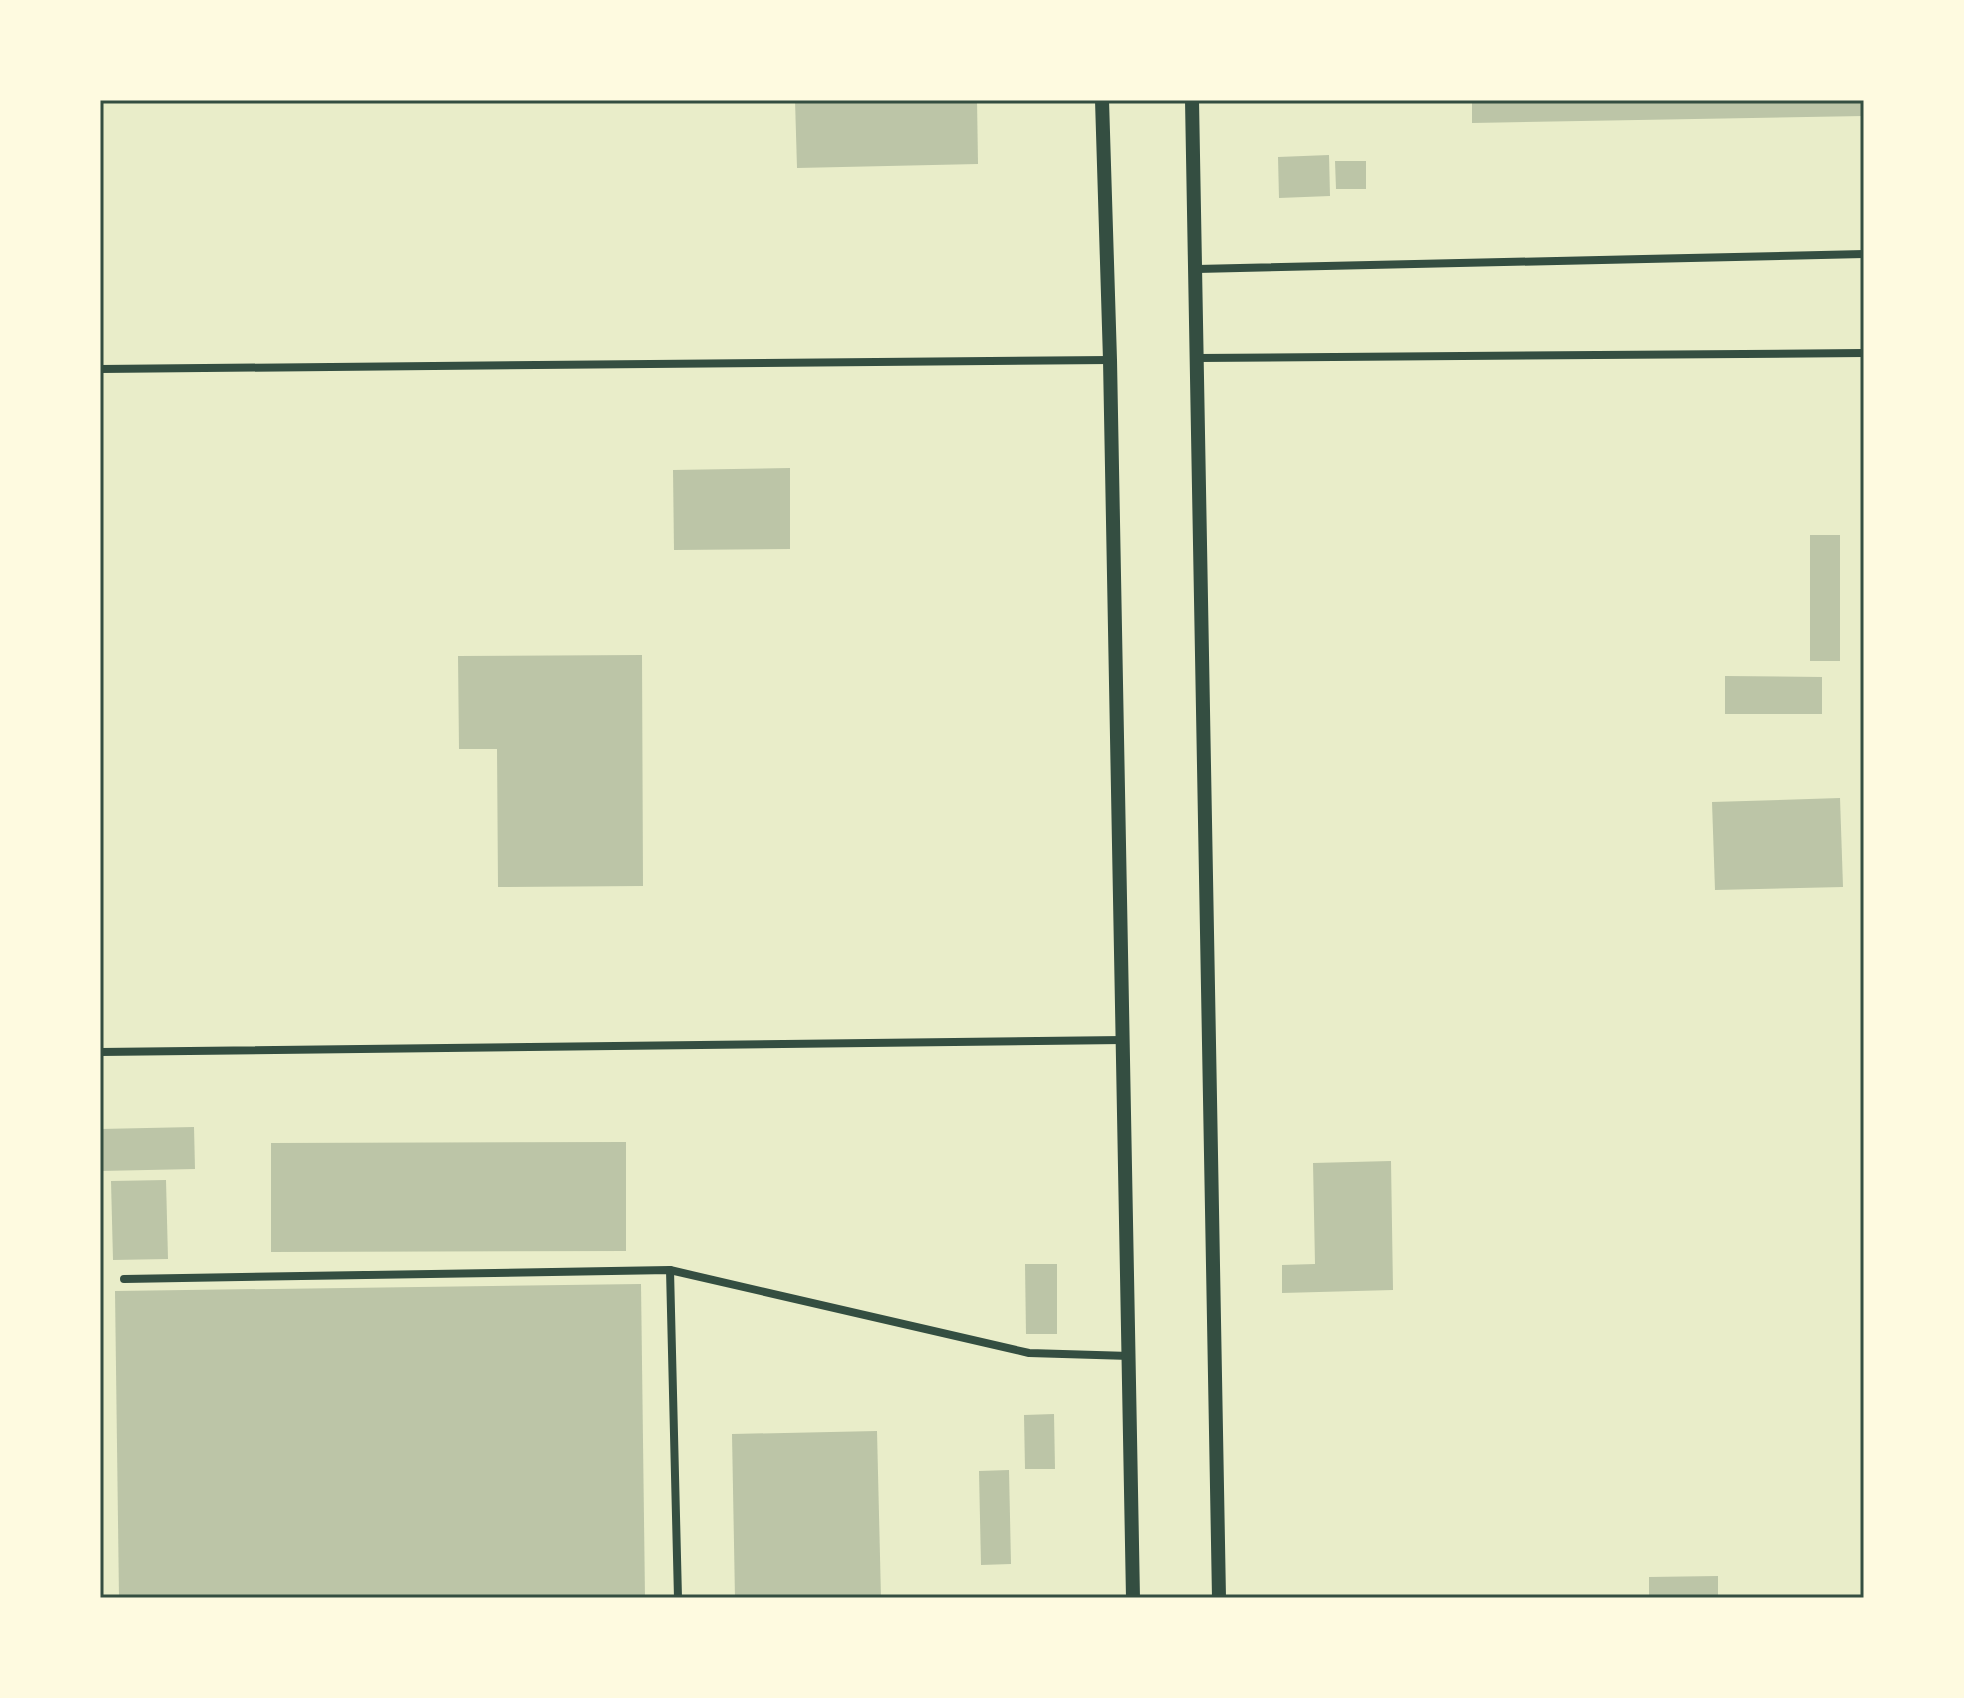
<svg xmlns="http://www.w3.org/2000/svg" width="1964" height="1698" font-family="Ubuntu,sans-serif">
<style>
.building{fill:#bcc5a7}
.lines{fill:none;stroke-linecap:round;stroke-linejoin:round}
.minor{stroke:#344e41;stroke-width:8}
.tertiary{stroke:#344e41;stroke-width:14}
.neatline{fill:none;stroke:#344e41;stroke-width:3}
</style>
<rect width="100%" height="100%" fill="#e9edc9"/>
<!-- building -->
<g class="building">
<polygon points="795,100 977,100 978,164 797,168"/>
<polygon points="1472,100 1864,100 1864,116 1472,123"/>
<polygon points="1329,155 1330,196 1279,198 1278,157"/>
<polygon points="1335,161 1366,161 1366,189 1336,189"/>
<polygon points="790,468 790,549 674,550 673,470"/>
<rect x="1810" y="535" width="30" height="126"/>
<polygon points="642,655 643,886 498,887 497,749 459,749 458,656"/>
<polygon points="1725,676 1822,677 1822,714 1725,714"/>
<polygon points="1840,798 1843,887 1715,890 1712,802"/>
<polygon points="194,1127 195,1169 100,1171 100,1129"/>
<polygon points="626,1142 626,1251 271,1252 271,1143"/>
<polygon points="1391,1161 1393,1290 1282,1293 1282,1265 1315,1264 1313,1163"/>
<polygon points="166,1180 168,1259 113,1260 111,1181"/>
<polygon points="1025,1264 1057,1264 1057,1334 1026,1334"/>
<polygon points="641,1284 645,1598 119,1598 115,1291"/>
<polygon points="1054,1414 1055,1469 1025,1469 1024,1415"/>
<polygon points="877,1431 881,1598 735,1598 732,1434"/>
<polygon points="1009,1470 1011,1564 981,1565 979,1471"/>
<polygon points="1718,1576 1718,1598 1649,1598 1649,1577"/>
</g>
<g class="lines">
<!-- minor -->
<g class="minor">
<polyline points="1197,269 1864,254"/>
<polyline points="1198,358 1864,353"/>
<polyline points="100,369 1110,360"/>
<polyline points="100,1052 1123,1040"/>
<polyline points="670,1270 678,1598"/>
<polyline points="124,1279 670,1270 1029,1353 1130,1356"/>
</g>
<!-- tertiary -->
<g class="tertiary">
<polyline points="1102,100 1110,360 1133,1598"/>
<polyline points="1192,100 1219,1598"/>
</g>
</g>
<!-- border -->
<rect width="1964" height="1698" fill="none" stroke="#fefae0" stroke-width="204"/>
<rect x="102" y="102" width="1760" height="1494" class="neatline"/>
</svg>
